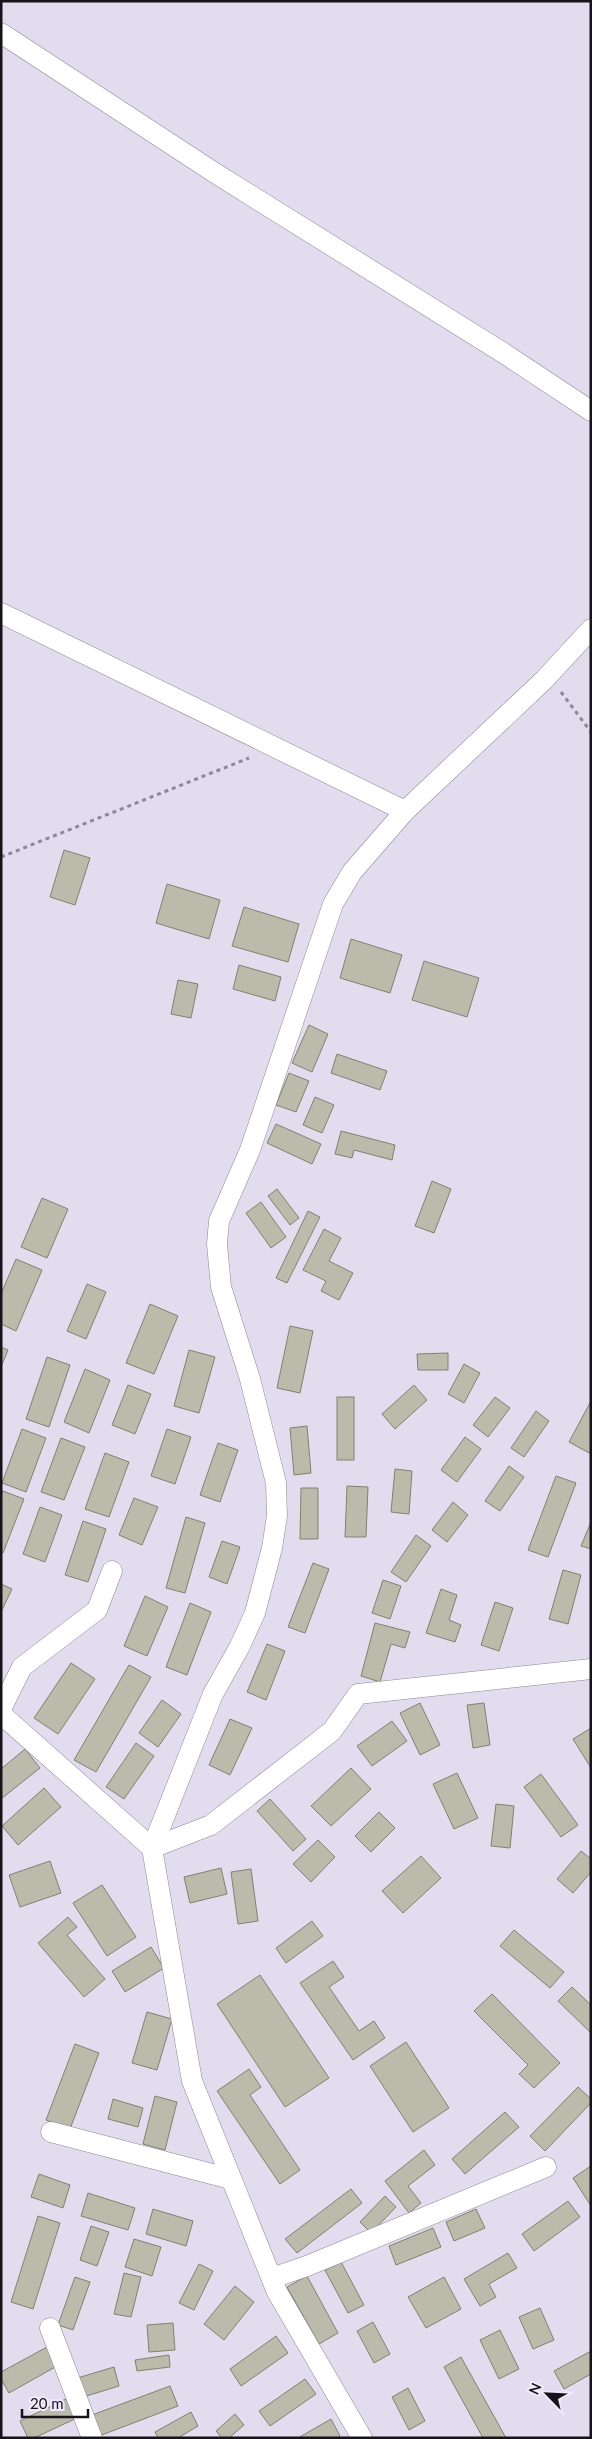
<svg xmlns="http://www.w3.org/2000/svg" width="592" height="2439" font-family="Lato,sans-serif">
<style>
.building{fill:#babbaa;stroke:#808171}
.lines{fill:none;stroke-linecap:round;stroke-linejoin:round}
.street-casing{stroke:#8c8797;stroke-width:21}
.path{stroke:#8c8995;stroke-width:3;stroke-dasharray:4 4;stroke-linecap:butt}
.street{stroke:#fff;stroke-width:20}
</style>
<rect width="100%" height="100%" fill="#e2ddee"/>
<!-- building -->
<g class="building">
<polygon points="64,850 90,858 75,905 50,897"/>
<polygon points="167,884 220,900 209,939 156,923"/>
<polygon points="244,907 299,924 288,962 232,946"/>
<polygon points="351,939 402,955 390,993 340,978"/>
<polygon points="424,961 479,978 467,1017 412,1000"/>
<polygon points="239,965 281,977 275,1001 233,989"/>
<polygon points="178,980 198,984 191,1018 171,1014"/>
<polygon points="309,1025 328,1034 312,1072 292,1063"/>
<polygon points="337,1054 387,1071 380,1090 331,1073"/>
<polygon points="289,1073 309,1081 296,1112 276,1105"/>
<polygon points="315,1097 334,1105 322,1133 303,1125"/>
<polygon points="276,1124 321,1144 312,1164 267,1143"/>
<polygon points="341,1131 395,1145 392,1160 354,1150 352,1158 335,1154"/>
<polygon points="432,1181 451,1189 434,1233 415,1226"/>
<polygon points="277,1189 299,1218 290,1225 268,1196"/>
<polygon points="42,1198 68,1209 47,1258 21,1247"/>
<polygon points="261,1202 286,1237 271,1248 246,1213"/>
<polygon points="308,1211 320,1217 287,1283 276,1278"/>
<polygon points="324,1229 341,1238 329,1261 353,1273 339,1300 321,1291 326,1281 303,1270"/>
<polygon points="16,1259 42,1270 16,1331 1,1324 1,1294"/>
<polygon points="87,1284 106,1292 86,1339 67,1331"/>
<polygon points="150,1304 178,1316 154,1374 126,1363"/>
<polygon points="290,1326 313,1331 300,1393 277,1388"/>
<polygon points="1,1347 8,1350 1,1367"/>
<polygon points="189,1350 215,1357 199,1413 174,1406"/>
<polygon points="448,1353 448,1370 418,1370 417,1354"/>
<polygon points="47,1357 70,1365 49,1427 26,1419"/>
<polygon points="464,1364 480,1373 464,1403 448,1394"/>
<polygon points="85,1369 110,1380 89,1433 64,1422"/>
<polygon points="128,1385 151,1394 135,1434 112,1425"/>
<polygon points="414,1385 427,1400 395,1429 382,1414"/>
<rect x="337" y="1397" width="17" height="63"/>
<polygon points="495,1397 510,1408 488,1437 473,1425"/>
<polygon points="591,1401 591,1454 569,1442"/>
<polygon points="536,1411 549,1421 524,1457 511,1448"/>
<polygon points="307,1426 311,1473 294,1475 290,1428"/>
<polygon points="22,1429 46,1438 26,1492 2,1483"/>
<polygon points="167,1429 191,1437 175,1484 151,1476"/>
<polygon points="465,1437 481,1449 457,1482 441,1470"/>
<polygon points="61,1438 85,1447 64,1500 41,1492"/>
<polygon points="218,1443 238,1450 220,1502 200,1495"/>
<polygon points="105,1453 129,1462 109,1517 85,1509"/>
<polygon points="509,1466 524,1477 500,1511 485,1501"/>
<polygon points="395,1469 412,1471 409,1514 391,1512"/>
<polygon points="556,1476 576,1483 548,1557 528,1550"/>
<polygon points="347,1486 368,1487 366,1537 345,1537"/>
<polygon points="301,1488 318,1488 318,1539 300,1539"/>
<polygon points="3,1491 24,1499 3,1553 1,1552 1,1496"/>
<polygon points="134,1498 158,1507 142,1545 119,1535"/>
<polygon points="453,1502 468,1515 447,1542 432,1530"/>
<polygon points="40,1507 62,1515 45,1562 23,1554"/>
<polygon points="186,1517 205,1523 185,1593 166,1588"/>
<polygon points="83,1521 106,1529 88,1582 65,1575"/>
<polygon points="591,1522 591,1549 581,1546"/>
<polygon points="416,1535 431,1546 406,1582 391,1572"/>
<polygon points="222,1541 240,1547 227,1584 209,1577"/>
<polygon points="313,1563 329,1569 305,1633 288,1627"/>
<polygon points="563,1570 581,1575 568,1624 549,1619"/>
<polygon points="383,1580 401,1586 390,1619 372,1613"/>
<polygon points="1,1584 12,1589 1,1612"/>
<polygon points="441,1589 457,1595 449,1620 461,1625 455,1642 426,1633"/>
<polygon points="145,1596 168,1607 147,1656 124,1646"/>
<polygon points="495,1602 513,1608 499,1651 481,1645"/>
<polygon points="190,1603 211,1612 187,1675 166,1667"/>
<polygon points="375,1623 410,1632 405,1648 391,1644 380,1682 361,1676"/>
<polygon points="267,1644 285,1651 266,1700 247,1692"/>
<polygon points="71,1663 95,1679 58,1734 34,1718"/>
<polygon points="129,1665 151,1677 96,1772 74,1760"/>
<polygon points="162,1700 181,1714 158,1747 139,1733"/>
<polygon points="420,1703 440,1745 420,1755 400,1713"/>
<polygon points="484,1703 490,1745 473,1748 467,1705"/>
<polygon points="230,1719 252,1728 230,1775 209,1765"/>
<polygon points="392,1721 407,1741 372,1766 357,1746"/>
<polygon points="591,1728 591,1768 573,1739"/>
<polygon points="136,1743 154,1756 124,1799 106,1787"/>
<polygon points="25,1749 40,1768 1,1799 1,1769"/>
<polygon points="351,1768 371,1789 331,1826 311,1806"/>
<polygon points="457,1773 478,1818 454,1829 433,1784"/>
<polygon points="541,1774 578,1825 561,1837 524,1787"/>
<polygon points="44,1788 61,1807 18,1845 2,1826"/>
<polygon points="270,1799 306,1839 293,1851 257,1811"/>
<polygon points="496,1804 514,1806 510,1848 491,1846"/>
<polygon points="379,1812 395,1828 371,1852 355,1836"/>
<polygon points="318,1840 335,1857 311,1882 293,1864"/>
<polygon points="581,1851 591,1859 591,1872 573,1893 557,1879"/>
<polygon points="421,1856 441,1878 403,1913 382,1891"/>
<polygon points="50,1861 61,1893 20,1907 9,1875"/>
<polygon points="221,1868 227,1894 190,1903 184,1877"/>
<polygon points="251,1869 258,1921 238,1924 231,1872"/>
<polygon points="102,1885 136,1937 107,1956 73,1903"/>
<polygon points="68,1917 77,1927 67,1935 105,1979 84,1997 38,1943"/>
<polygon points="312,1921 323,1936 286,1963 276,1948"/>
<polygon points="514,1930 564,1972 550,1988 500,1946"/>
<polygon points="151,1947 164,1968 125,1992 112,1971"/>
<polygon points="333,1961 344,1977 329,1987 359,2031 374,2021 385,2038 353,2060 300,1983"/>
<polygon points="260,1975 329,2078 285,2107 217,2004"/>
<polygon points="572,1987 591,2005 591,2033 558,2001"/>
<polygon points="492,1994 560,2063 534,2088 519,2074 528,2065 474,2011"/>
<polygon points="147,2012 172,2019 157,2070 132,2063"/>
<polygon points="406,2042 449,2108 413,2132 370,2066"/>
<polygon points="75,2044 99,2053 70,2129 46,2120"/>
<polygon points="249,2069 261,2087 250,2095 300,2170 280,2184 217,2091"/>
<polygon points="578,2087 591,2099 591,2103 545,2151 530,2136"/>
<polygon points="155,2096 177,2102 165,2150 143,2144"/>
<polygon points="113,2099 143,2108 138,2127 108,2119"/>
<polygon points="505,2112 519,2127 465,2174 452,2159"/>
<polygon points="424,2150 435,2165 408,2186 421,2203 409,2213 385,2181"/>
<polygon points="591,2166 591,2206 573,2178"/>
<polygon points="39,2174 70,2185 63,2208 31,2197"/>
<polygon points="351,2189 362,2203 297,2253 285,2239"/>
<polygon points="88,2193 135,2208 128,2230 81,2216"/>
<polygon points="385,2196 396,2207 371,2233 360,2222"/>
<polygon points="568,2201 580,2217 534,2251 522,2234"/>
<polygon points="153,2209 193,2221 186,2246 146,2234"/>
<polygon points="476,2209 485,2228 454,2241 446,2222"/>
<polygon points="38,2216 60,2223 33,2309 11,2302"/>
<polygon points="91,2226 109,2232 97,2266 80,2260"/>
<polygon points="433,2228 441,2247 396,2265 389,2246"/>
<polygon points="134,2239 161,2247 152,2276 125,2267"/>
<polygon points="508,2253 517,2268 489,2284 496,2297 480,2306 464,2279"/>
<polygon points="341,2262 364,2305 348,2313 325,2270"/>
<polygon points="199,2264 213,2271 194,2310 179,2303"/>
<polygon points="124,2273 141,2277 131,2317 114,2314"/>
<polygon points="307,2276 338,2333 319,2344 287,2287"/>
<polygon points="75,2277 90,2282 73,2330 58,2325"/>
<polygon points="444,2277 461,2309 426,2328 408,2297"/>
<polygon points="235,2286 254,2302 224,2340 204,2324"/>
<polygon points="540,2308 554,2340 533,2349 519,2317"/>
<polygon points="373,2322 390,2354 374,2363 357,2331"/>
<polygon points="173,2323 175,2350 149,2352 147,2325"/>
<polygon points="500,2330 519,2369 499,2379 480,2340"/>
<polygon points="276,2336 288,2353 241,2386 230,2369"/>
<polygon points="47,2347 57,2366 9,2393 1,2379 1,2372"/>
<polygon points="591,2351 591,2374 564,2389 554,2371"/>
<polygon points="169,2355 170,2367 137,2371 135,2360"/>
<polygon points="461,2357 506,2438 483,2438 444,2367"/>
<polygon points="114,2367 119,2386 80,2398 74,2379"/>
<polygon points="305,2379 316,2394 270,2426 259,2411"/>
<polygon points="170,2386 178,2406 99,2436 92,2415"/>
<polygon points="408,2388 425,2421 409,2430 392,2397"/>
<polygon points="68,2398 77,2418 34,2438 28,2438 20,2421"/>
<polygon points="191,2412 198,2426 178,2438 158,2438 155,2432"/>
<polygon points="235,2414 244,2425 229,2438 222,2438 216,2431"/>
<polygon points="331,2419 340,2436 337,2438 298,2438"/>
</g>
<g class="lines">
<defs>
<g id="street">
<polyline points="1,33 215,173 505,354 591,411"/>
<polyline points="1,613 405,811"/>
<polyline points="1,1709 22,1667 97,1610 112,1571"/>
<polyline points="1,1714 152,1848 192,2081 277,2292 362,2438"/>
<polyline points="152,1848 213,1694 239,1648 255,1613 272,1548 277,1516 276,1483 250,1379 221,1287 217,1244 219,1221 250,1150 333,904 352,872 405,811 544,680 591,629"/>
<polyline points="152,1848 211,1825 332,1731 358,1694 591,1669"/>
<polyline points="51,2132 231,2179"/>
<polyline points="272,2278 307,2266 546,2167"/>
<polyline points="50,2328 92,2438"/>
</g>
</defs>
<!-- street casing -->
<use href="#street" class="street-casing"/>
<!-- path -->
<g class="path">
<polyline points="561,692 591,732"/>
<polyline points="1,857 249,758"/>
</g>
<!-- street -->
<use href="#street" class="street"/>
</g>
<!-- border -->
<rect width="592" height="2439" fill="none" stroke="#16141a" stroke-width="5"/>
<!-- north arrow -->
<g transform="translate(547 2394) rotate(294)" stroke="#efeafc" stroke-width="4" paint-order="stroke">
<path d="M0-4L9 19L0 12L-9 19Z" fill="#16141a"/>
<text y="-8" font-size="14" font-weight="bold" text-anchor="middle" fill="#16141a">N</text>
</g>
<!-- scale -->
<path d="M22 2409v8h66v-8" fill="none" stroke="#16141a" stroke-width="2.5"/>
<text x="30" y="2409" font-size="15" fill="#16141a" stroke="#efeafc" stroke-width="4" paint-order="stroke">20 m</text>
</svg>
